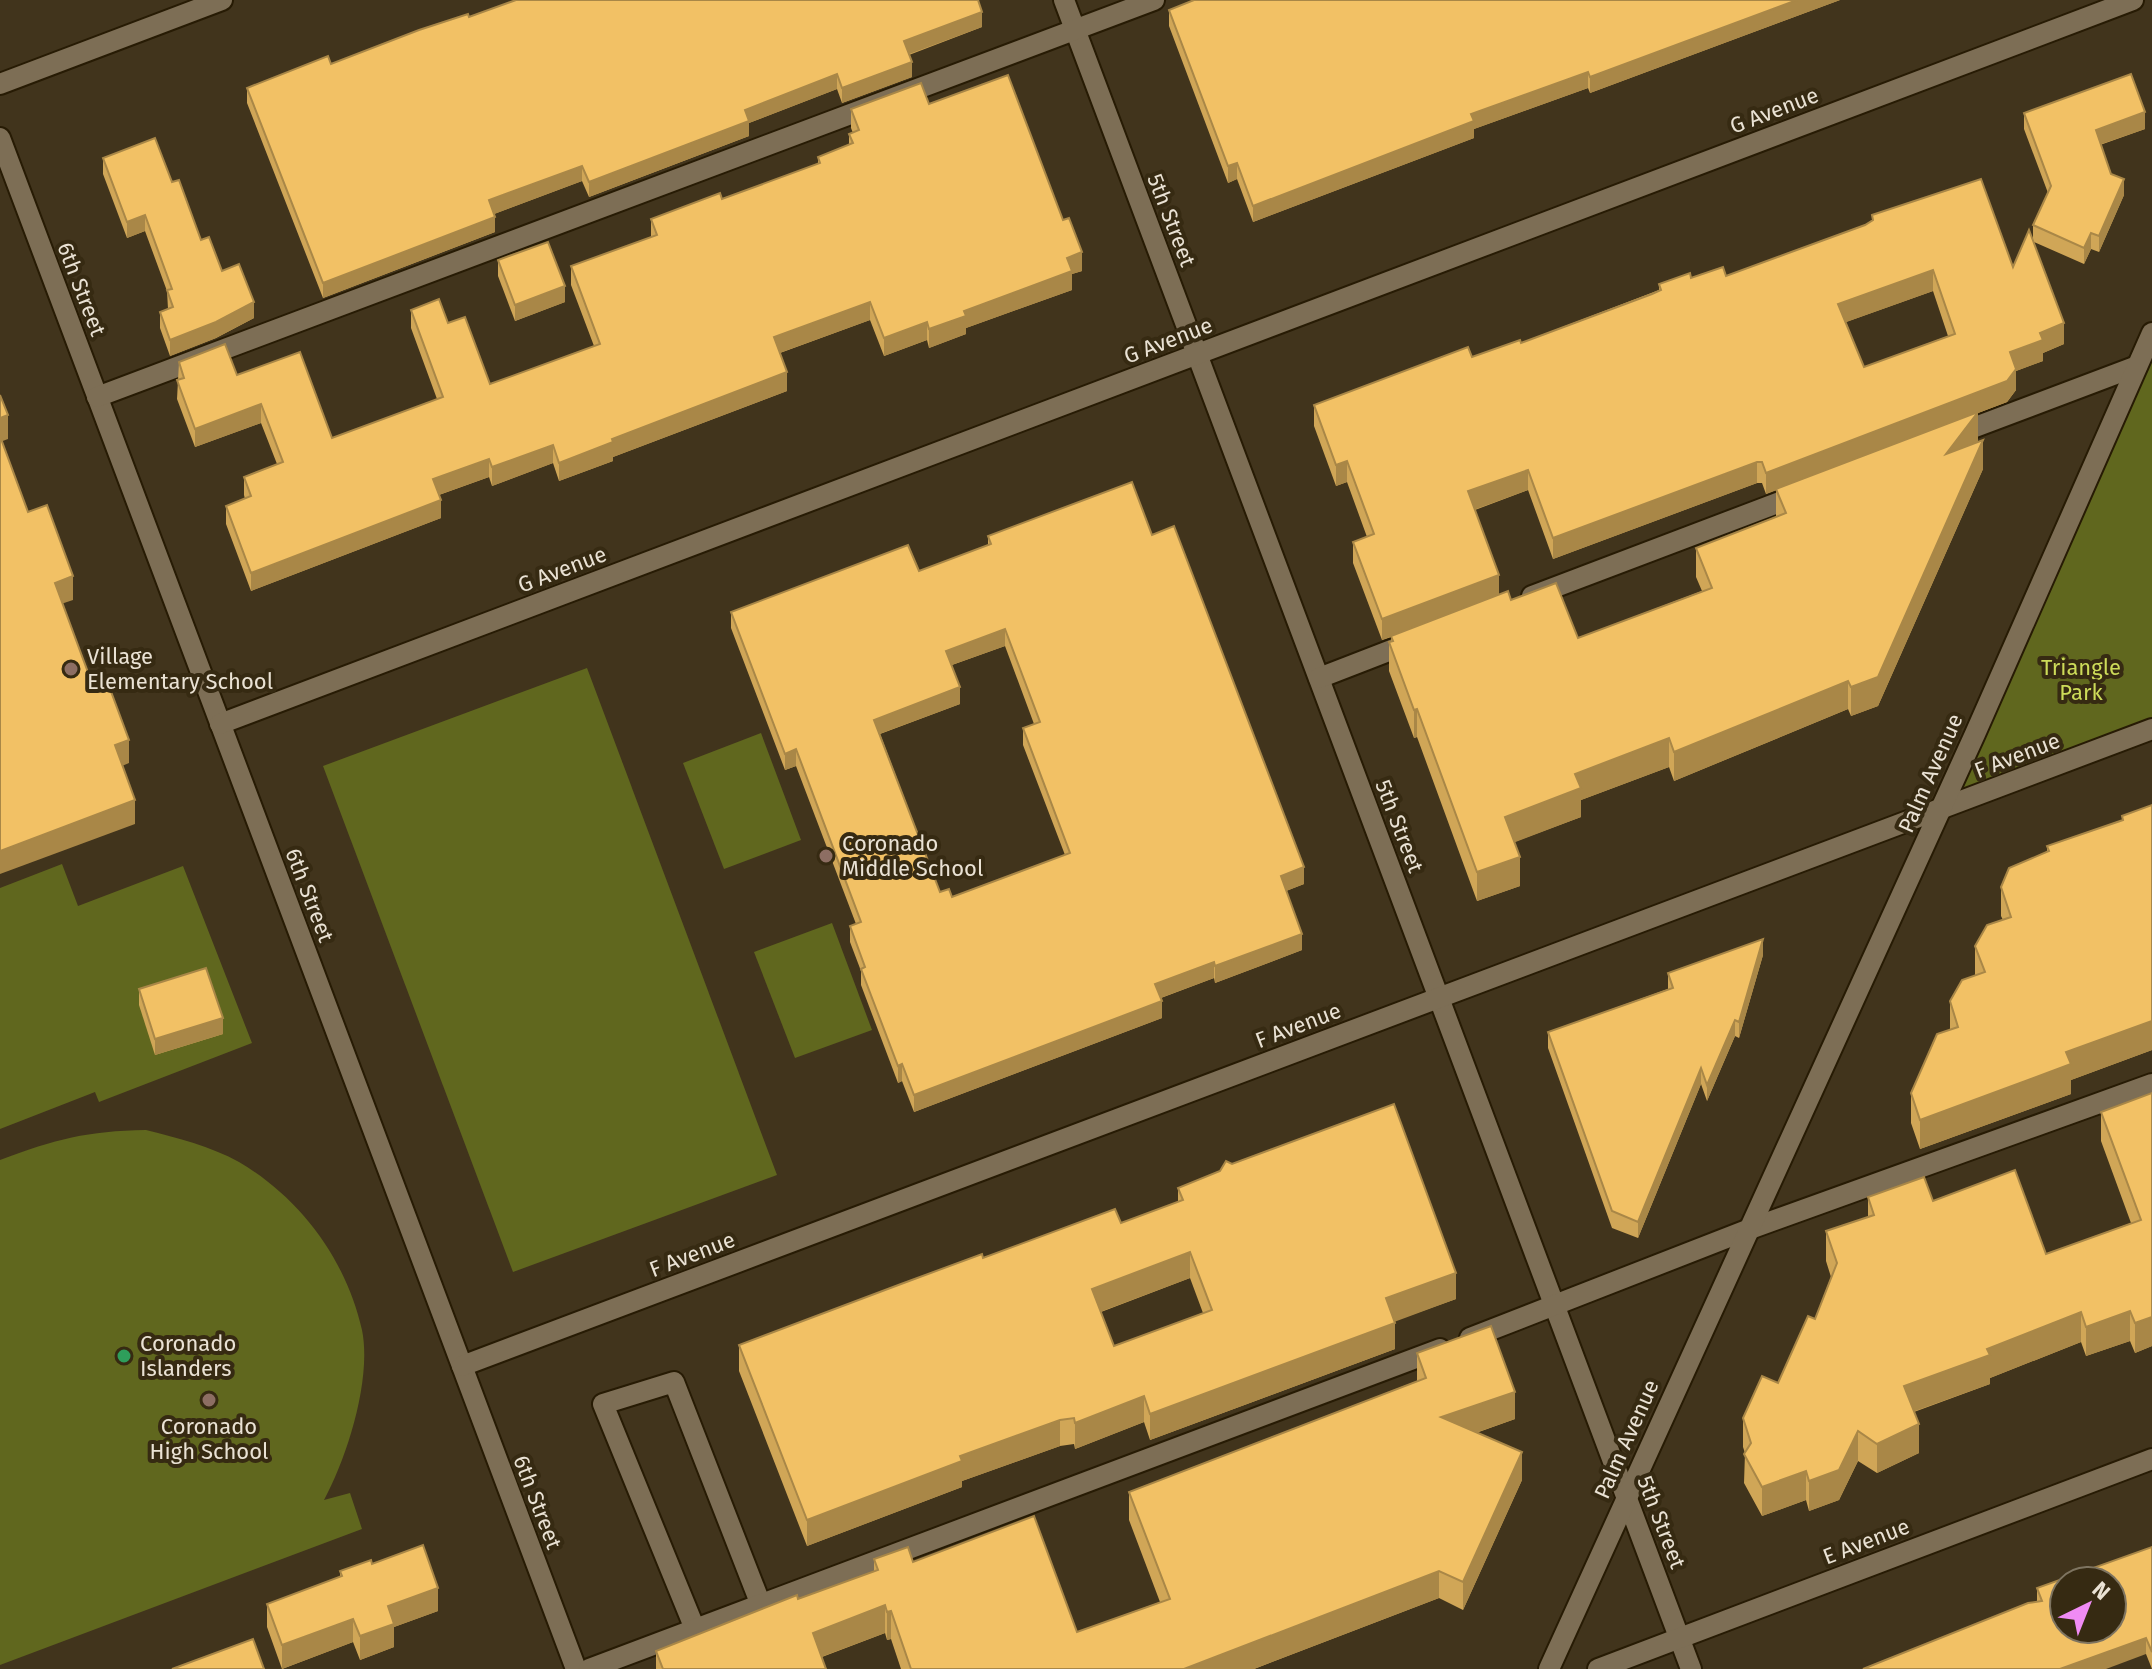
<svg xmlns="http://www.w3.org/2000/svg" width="2152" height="1669" font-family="'Fira Sans',sans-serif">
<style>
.green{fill:#60671e}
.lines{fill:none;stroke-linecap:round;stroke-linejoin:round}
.minor-casing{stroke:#271b04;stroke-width:24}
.minor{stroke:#7d6e55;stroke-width:20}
.wall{fill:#d0a657;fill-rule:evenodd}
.shaded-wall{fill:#a98747}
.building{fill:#f2c165;stroke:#a98747;stroke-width:2;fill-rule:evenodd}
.education-dot{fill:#8d6e63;stroke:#362a12;stroke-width:3}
.leisure-dot{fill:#2e9e5b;stroke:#362a12;stroke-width:3}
.labels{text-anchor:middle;stroke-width:8;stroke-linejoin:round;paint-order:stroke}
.street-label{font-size:22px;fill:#eae2d4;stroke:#362a12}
.poi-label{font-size:22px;fill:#eae2d4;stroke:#362a12;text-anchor:start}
.park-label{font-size:22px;fill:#cddb59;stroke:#362a12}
</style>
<rect width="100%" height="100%" fill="#41341c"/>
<!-- green -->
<g class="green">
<polygon points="2152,351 2152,728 1947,807"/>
<polygon points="587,668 777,1175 513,1272 323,766"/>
<polygon points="761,733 801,840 724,869 683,763"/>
<polygon points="62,864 78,906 183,866 252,1043 99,1102 95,1092 0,1129 0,888"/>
<polygon points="832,923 872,1030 795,1058 754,952"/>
<path d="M146 1130C178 1138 210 1146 239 1162 300 1198 346 1259 362 1330 372 1379 347 1458 324 1500L350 1493 362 1529 0 1665V1160C56 1139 87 1131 146 1130Z"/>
</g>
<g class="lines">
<defs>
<g id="minor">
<polyline points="1064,0 1691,1669"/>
<polyline points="0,84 222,0"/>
<polyline points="0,138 576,1669"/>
<polyline points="97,397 1154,0"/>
<polyline points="1954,435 2137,366"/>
<polyline points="1532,596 1801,494"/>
<polyline points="1319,678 1412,642"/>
<polyline points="220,724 2133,0"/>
<polyline points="1470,1338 1747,1230 2152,1084"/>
<polyline points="462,1366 2152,729"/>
<polyline points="695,1629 603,1404 674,1382 761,1605"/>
<polyline points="589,1669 1440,1349"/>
<polyline points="1549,1669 1975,734 2152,333"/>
<polyline points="1598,1669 2152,1459"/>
</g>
</defs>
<!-- minor casing -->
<use href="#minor" class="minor-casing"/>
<!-- minor -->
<use href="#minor" class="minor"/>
</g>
<!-- wall -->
<g class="wall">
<polygon points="1840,0 1590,93 1588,88 1474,129 1474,138 1253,222 1237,179 1228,183 1169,26 1169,10"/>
<polygon points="982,27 909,55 912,77 842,103 837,89 749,123 749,136 589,197 582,181 494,214 495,232 323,298 247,103 247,88 331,64"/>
<polygon points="929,104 1082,271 1072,274 1072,290 966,328 966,334 929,348 927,340 884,356 870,320 780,353 787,391 613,457 613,461 559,481 553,463 492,486 489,477 439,495 441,518 251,591 226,524 226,506 245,499 244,495 244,477 277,464 261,423 195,447 177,399 179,362 237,375 332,438 437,399 411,328 411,310 448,323 490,384 594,346 571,285 571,266 651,237 651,219 722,199 818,164 818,157 849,145 849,134 853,133 851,128 851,109"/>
<path d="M2024 113 2145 129 2100 145 2111 174 2124 195 2099 252 2091 249 2084 264 2034 242 2064 344 2043 353V361L2016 371V390L2007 402 1978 413V441L1976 443 1983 469 1878 706 1851 716 1848 709 1674 781 1669 767 1581 800V817L1514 842 1520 886 1477 901 1417 737 1414 738 1389 671V642H1391V637L1382 640 1353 563V542L1367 537 1347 482 1336 486 1314 426V405L1521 343 1659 290V284L1691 278 1726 276 1865 225 1872 221V215L2013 267 2033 240V225L2048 193 2024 129ZM1933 291 1948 336 1864 367 1846 322ZM1757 483H1762L1766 494 1776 490V517L1696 548V577L1702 591 1578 638 1511 600 1499 595 1475 510 1528 490 1553 559Z"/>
<polygon points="103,158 172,182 201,240 254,318 216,338 170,356 160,328 160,312 168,309 167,291 145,231 127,238 103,174"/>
<polygon points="498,260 565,302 515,321 498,276"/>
<path d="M1152 535 1304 884 1286 891 1302 950 1215 983 1214 978 1161 998 1162 1018 914 1112 902 1081 898 1083 861 985V971L850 942V926L856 924 796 766 785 770 731 628V612L919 571 988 546V536ZM1005 646 1034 724 1023 728V745L1065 855 952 897 940 892 880 734 960 704 952 665Z"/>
<polygon points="2152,805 2152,1050 2071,1080 2071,1094 1920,1149 1911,1123 1911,1093 1950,1030 1950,1001 1975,975 1975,946 2003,920 2001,916 2001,887 2047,851 2047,846 2122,820 2122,816"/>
<polygon points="1763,955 1739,1038 1735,1036 1707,1101 1701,1084 1638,1238 1612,1228 1548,1048 1548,1032 1668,989 1668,973"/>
<polygon points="139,989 223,1034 155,1055 139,1005"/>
<polygon points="2152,1093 2152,1346 2135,1353 2130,1341 2086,1356 2081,1342 1990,1378 1990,1384 1914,1412 1919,1453 1877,1473 1858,1461 1839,1500 1809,1511 1806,1500 1762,1516 1744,1483 1745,1453 1743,1447 1743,1418 1778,1383 1815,1319 1831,1277 1826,1261 1826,1231 1868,1217 1868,1197 1933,1201 2046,1254 2131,1223 2101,1141 2101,1112"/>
<path d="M1220 1171 1456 1299 1394 1321 1395 1349 1150 1440 1144 1422 1075 1449 1074 1444 1060 1446 962 1481V1487L807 1546 739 1371V1345L983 1258 1121 1223 1178 1202V1188ZM1190 1278 1203 1313 1114 1346 1101 1312Z"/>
<polygon points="1417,1353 1515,1419 1476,1433 1522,1480 1463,1610 1439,1598 1254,1669 901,1669 891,1639 887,1640 885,1633 822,1657 826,1669 656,1669 656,1651 874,1572 874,1559 913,1562 1077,1632 1160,1602 1129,1520 1129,1492 1417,1381"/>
<polygon points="2152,1547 2152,1669 2146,1654 2037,1602 2037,1588"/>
<polygon points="372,1564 438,1611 394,1627 394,1647 360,1660 353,1642 282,1669 267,1627 267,1604 340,1577 340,1571"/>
</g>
<!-- shaded-wall -->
<g class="shaded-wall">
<polygon points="1797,0 1840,0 1590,93 1590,77"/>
<polygon points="982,12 982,27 904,56 904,41"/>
<polygon points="912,62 912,77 842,103 842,88"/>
<polygon points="1588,72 1588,88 1474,129 1474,138 1253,222 1253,206 1471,114"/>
<polygon points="837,74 837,89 749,123 749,136 589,197 589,182 745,110"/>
<polygon points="2145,112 2145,129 2096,146 2096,130"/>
<polygon points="1237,163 1237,179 1228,183 1228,166"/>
<polygon points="582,166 582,181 489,216 489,200"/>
<polygon points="2124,179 2124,195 2099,252 2099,236"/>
<polygon points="145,215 145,231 127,238 127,222"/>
<polygon points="495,217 495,232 323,298 323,283"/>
<polygon points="2091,233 2091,249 2084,264 2084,248"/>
<polygon points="1082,252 1082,271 1072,274 1072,290 966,328 966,334 929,348 929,329 1067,258"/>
<polygon points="1933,270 1933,291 1838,325 1838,304"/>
<polygon points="565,286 565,302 515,321 515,305"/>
<polygon points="254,302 254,318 216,338 170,356 170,340"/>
<polygon points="870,302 870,320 774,355 774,337"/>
<polygon points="927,322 927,340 884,356 884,338"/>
<polygon points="2064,323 2064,344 2043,353 2043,361 2016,371 2016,390 2007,402 1978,413 1978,441 1946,483 1946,454 1977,413 1766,494 1766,473 2010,352 2040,333"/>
<polygon points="787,372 787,391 613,457 613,461 559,481 559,463 612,439"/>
<polygon points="261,404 261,423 195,447 195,429"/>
<polygon points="8,415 8,439 0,442 0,418"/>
<polygon points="1983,440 1983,469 1878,706 1851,716 1851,687"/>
<polygon points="553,445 553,463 492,486 492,467"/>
<polygon points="489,459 489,477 433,497 433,479"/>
<polygon points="1347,461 1347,482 1336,486 1336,465"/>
<polygon points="1757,462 1757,483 1553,559 1553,538"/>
<polygon points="1528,470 1528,490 1468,512 1468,491"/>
<polygon points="441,500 441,518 251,591 251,573"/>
<polygon points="1499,575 1499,596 1382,640 1382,619"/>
<polygon points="73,576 73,600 55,606 55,583"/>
<polygon points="1005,629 1005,646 946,667 946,651"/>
<polygon points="1848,681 1848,709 1674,781 1674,752"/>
<polygon points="960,687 960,704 874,736 874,720"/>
<polygon points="1417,709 1417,737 1414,738 1414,710"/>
<polygon points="1669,738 1669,767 1581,800 1581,817 1505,846 1505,817 1575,774"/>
<polygon points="129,740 129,763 115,769 115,745"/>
<polygon points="796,749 796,766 785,770 785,754"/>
<polygon points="135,800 135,824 0,874 0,851"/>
<polygon points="1520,857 1520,886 1477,901 1477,872"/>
<polygon points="1304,867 1304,884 1281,893 1281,876"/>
<polygon points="1302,934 1302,950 1215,983 1215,966"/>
<polygon points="1763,939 1763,955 1739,1038 1739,1022"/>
<polygon points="1214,962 1214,978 1155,1000 1155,984"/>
<polygon points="1162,1001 1162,1018 914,1112 914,1095"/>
<polygon points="223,1018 223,1034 155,1055 155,1039"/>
<polygon points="1735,1020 1735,1036 1707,1101 1707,1085"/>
<polygon points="2152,1021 2152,1050 2071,1080 2071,1094 1920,1149 1920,1120 2066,1052"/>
<polygon points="902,1064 902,1081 898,1083 898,1066"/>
<polygon points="1701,1068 1701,1084 1638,1238 1638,1222"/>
<polygon points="1190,1252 1190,1278 1092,1315 1092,1289"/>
<polygon points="1456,1273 1456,1299 1386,1325 1386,1298"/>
<polygon points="2130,1311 2130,1341 2086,1356 2086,1327"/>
<polygon points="2081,1312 2081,1342 1990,1378 1990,1384 1904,1415 1904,1386 1987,1349"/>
<polygon points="2152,1317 2152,1346 2135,1353 2135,1323"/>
<polygon points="1395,1323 1395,1349 1150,1440 1150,1414"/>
<polygon points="1515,1392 1515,1419 1441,1445 1441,1417"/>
<polygon points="1144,1396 1144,1422 1075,1449 1075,1423"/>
<polygon points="1060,1420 1060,1446 962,1481 962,1487 807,1546 807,1520 960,1456"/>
<polygon points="1919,1424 1919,1453 1877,1473 1877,1444"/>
<polygon points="1858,1431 1858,1461 1839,1500 1809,1511 1809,1481"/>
<polygon points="1522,1452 1522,1480 1463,1610 1463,1582"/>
<polygon points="1806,1471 1806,1500 1762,1516 1762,1487"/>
<polygon points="1439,1571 1439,1598 1254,1669 1184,1669"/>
<polygon points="438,1588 438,1611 394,1627 394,1647 360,1660 360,1636 388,1606"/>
<polygon points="885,1605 885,1633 813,1660 813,1633"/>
<polygon points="891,1611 891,1639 887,1640 887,1612"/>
<polygon points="353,1619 353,1642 282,1669 282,1645"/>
<polygon points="2146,1638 2146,1654 2106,1669 2060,1669"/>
</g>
<!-- building -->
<g class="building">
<polygon points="516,0 978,0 982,12 904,41 912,62 842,88 837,74 745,110 749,121 589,182 582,166 489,200 495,217 323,283 247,88 328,56 331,64 419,30 468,14 469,17"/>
<polygon points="1194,0 1797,0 1590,77 1588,72 1471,114 1474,121 1253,206 1237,163 1228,166 1169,10"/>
<polygon points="2131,74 2145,112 2096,130 2111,174 2124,179 2099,236 2091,233 2084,248 2033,225 2051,186 2024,113"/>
<polygon points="1008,75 1063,220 1069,218 1082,252 1067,258 1072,271 964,311 966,316 929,329 927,322 884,338 870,302 774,337 787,372 612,439 613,442 559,463 553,445 492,467 489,459 433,479 441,500 251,573 226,506 251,496 244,477 283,462 261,404 195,429 177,380 184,378 179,362 225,344 237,375 300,352 332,438 443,397 411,310 439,299 448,323 465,317 490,384 600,344 571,266 657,235 651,219 720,193 722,199 820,163 818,157 853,143 849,134 859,130 851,109 921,83 929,104"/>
<polygon points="155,138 172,182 179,180 201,240 209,237 222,271 239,264 254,302 216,322 170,340 160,312 173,307 167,290 172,289 145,215 127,222 103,158"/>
<path d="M1981 179 2013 267 2029 230 2064 323 2040 333 2043 340 2010 352 2016 369 2007 381 1766 473 1762 462H1757L1553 538 1528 470 1468 491 1499 575 1382 619 1353 542 1374 534 1347 461 1336 465 1314 405 1468 347 1472 357 1520 340 1521 343 1652 294 1661 290 1659 284 1690 273 1691 278 1723 267 1726 276 1865 225 1873 220 1872 215ZM1933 270 1955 334 1864 367 1838 304Z"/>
<polygon points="548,242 565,286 515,305 498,260"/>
<polygon points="0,395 8,415 0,418"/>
<polygon points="1978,412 1946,454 1983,440 1878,677 1851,687 1848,681 1674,752 1669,738 1575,774 1581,788 1505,817 1520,857 1477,872 1417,709 1414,710 1389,642 1393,641 1391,636 1508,591 1511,600 1556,583 1578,638 1712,588 1696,548 1786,513 1776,489"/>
<polygon points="0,436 28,512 47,505 73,576 55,583 89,675 103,670 129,740 115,745 135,800 0,851"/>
<path d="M1132 482 1152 535 1174 526 1304 867 1281 876 1302 934 1215 966 1214 962 1155 984 1162 1001 914 1095 902 1064 898 1066 861 969 865 967 850 926 861 922 796 749 785 754 731 612 908 545 919 571 991 544 988 536ZM1005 629 1040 722 1023 728 1070 853 952 897 949 889 940 892 874 720 960 687 946 651Z"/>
<polygon points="2152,805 2152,1021 2066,1052 2071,1064 1920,1120 1911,1093 1937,1034 1958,1027 1950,1001 1962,980 1985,972 1975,946 1987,925 2011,917 2001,887 2009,868 2049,851 2047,846 2123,820 2122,816"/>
<polygon points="1763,939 1739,1022 1735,1020 1707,1085 1701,1068 1638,1222 1612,1211 1548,1032 1673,988 1668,973"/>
<polygon points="206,968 223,1018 155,1039 139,989"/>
<polygon points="2152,1093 2152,1317 2135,1323 2130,1311 2086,1327 2081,1312 1987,1349 1990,1355 1904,1386 1919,1424 1877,1444 1858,1431 1839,1470 1809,1481 1806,1471 1762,1487 1744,1454 1751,1443 1743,1418 1762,1376 1778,1383 1808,1316 1815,1319 1837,1263 1826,1231 1874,1215 1868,1197 1924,1177 1933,1201 2015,1170 2046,1254 2141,1220 2101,1112"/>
<path d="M1394 1104 1456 1273 1386 1298 1395 1323 1150 1414 1144 1396 1075 1423 1074 1418 1060 1420 960 1456 962 1461 807 1520 739 1345 901 1284 982 1254 983 1258 1115 1209 1121 1223 1183 1200 1178 1188 1220 1171 1226 1161 1232 1164ZM1190 1252 1212 1310 1114 1346 1092 1289Z"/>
<polygon points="1491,1326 1515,1392 1441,1417 1522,1452 1463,1582 1439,1571 1184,1669 911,1669 891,1611 887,1612 885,1605 813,1633 826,1669 663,1669 656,1651 797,1595 798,1599 878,1570 874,1559 908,1547 913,1562 1034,1516 1077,1632 1170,1599 1129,1492 1426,1378 1417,1353"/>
<polygon points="423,1545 438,1588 388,1606 394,1624 360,1636 353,1619 282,1645 267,1604 342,1576 340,1571 371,1560 372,1564"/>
<path d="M2152 1547V1652L2146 1638 2060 1669H1863L2028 1603 2042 1601 2037 1588ZM2064 1581H2112V1629H2064Z"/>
<polygon points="253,1639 264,1669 172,1669"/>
</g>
<!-- markers -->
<g class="education-dot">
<circle cx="71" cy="669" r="8"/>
<circle cx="826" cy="856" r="8"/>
<circle cx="209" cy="1400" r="8"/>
</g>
<circle class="leisure-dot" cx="124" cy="1356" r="8"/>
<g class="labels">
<!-- street labels -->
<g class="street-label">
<text transform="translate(1774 110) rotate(-21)" y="8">G Avenue</text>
<text transform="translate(1172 220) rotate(69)" y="8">5th Street</text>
<text transform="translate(82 289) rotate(69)" y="8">6th Street</text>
<text transform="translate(1168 340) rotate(-21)" y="8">G Avenue</text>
<text transform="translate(562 569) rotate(-21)" y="8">G Avenue</text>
<text transform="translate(2017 755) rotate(-21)" y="8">F Avenue</text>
<text transform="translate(1930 773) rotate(-66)" y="8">Palm Avenue</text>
<text transform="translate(1400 826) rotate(69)" y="8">5th Street</text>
<text transform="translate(310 895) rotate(69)" y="8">6th Street</text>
<text transform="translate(1298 1025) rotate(-21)" y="8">F Avenue</text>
<text transform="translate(692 1254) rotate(-21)" y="8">F Avenue</text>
<text transform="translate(1626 1439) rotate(-66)" y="8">Palm Avenue</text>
<text transform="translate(538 1502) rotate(69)" y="8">6th Street</text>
<text transform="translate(1662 1522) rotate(69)" y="8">5th Street</text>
<text transform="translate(1866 1541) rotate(-21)" y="8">E Avenue</text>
</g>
<!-- poi labels -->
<g class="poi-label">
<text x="87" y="664">Village<tspan x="87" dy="25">Elementary School</tspan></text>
<text x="842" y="851">Coronado<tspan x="842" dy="25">Middle School</tspan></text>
<text x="140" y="1351">Coronado<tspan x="140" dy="25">Islanders</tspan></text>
<text x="209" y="1434" text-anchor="middle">Coronado<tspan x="209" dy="25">High School</tspan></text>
</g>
<!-- park labels -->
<g class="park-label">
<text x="2081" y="675">Triangle<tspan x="2081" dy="25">Park</tspan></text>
</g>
</g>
<!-- north arrow -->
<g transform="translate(2088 1605) rotate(43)"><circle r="38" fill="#362a12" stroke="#7e7460" stroke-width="2"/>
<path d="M0-6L14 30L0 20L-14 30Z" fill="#f08bf5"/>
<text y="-12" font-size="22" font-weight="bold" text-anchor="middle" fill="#eae2d4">N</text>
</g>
</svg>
